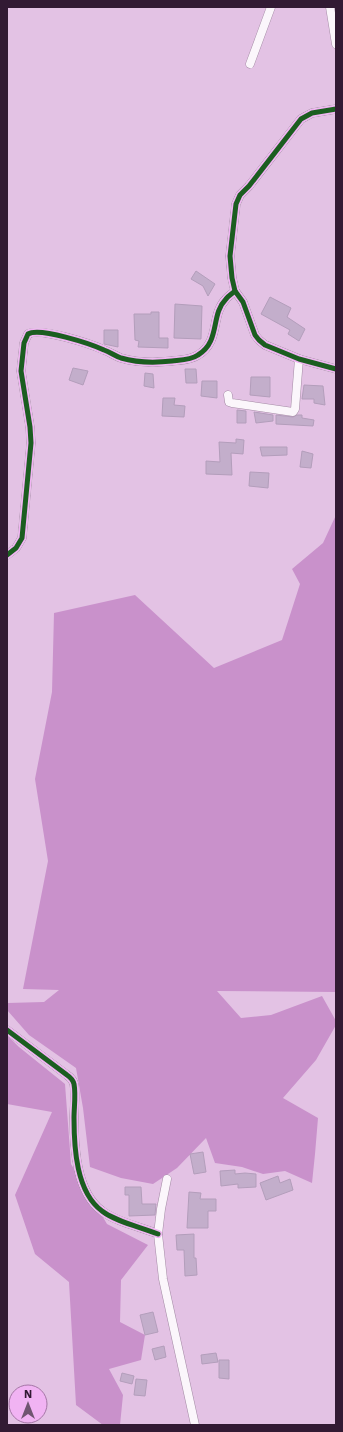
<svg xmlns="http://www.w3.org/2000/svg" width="343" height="1432" font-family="'Work Sans',sans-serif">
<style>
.forest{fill:#c991cb}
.building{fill:#c3aecb;stroke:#b39ebb}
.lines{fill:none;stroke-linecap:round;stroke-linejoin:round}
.minor-casing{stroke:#a48ba5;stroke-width:9}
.minor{stroke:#fbf6fb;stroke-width:8}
.cycleway-casing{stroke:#f1b3f3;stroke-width:8}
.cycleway{stroke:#1b5e20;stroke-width:5}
</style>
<rect width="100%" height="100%" fill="#e3c2e4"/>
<!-- forest -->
<g class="forest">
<polygon points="336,515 336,992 217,991 241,1018 271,1015 322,996 336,1021 336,1025 316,1060 283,1098 318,1118 315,1154 312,1183 285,1171 263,1174 242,1167 215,1163 206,1138 177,1168 153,1184 121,1178 90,1167 83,1108 76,1068 29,1035 7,1010 7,1003 44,1002 59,990 23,989 48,861 35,779 52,692 54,613 135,595 214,668 282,640 300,584 292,569 323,543"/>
<polygon points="7,1035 19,1047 65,1084 71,1164 107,1224 148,1245 121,1280 120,1322 145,1335 141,1360 109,1369 123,1395 120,1425 103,1425 76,1405 69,1282 35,1254 15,1195 52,1112 7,1104"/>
</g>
<!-- building -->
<g class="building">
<polygon points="196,271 215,284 208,296 203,286 191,279"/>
<polygon points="270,297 291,308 287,317 305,329 299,341 288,334 290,330 261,314"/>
<polygon points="175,304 202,306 201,339 174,338"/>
<polygon points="151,312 159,312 159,338 168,338 168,348 138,347 139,341 135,340 134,314 151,314"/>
<polygon points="104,330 118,330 118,347 104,344"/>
<polygon points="73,368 88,371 83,385 69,380"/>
<polygon points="185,369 196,369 197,383 186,383"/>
<polygon points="145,373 153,374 154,388 144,386"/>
<polygon points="251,377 270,377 270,397 250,395"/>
<polygon points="202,381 217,381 217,398 201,396"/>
<polygon points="304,385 323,386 325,405 314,403 314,399 302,399"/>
<polygon points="163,398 175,398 174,405 185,406 184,417 162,416"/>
<polygon points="237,410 246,411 246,423 237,423"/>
<polygon points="254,412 273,415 273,421 256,423"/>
<polygon points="276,415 293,417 297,415 302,415 302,418 314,420 313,426 276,424"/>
<polygon points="236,439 244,440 243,454 231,453 232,475 206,474 206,461 220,462 219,442 236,443"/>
<polygon points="260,447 287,447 287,455 262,456"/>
<polygon points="302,451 313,454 311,468 300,467"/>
<polygon points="250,472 269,473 268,488 249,486"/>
<polygon points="203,1152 206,1172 194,1174 190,1154"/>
<polygon points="235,1170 235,1174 245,1173 256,1174 256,1187 238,1188 238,1184 221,1186 220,1171"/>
<polygon points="278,1176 280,1183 290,1179 293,1190 266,1200 260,1183"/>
<polygon points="125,1187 141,1187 142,1204 156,1204 155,1215 129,1216 129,1195 125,1195"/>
<polygon points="189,1192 201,1193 200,1199 216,1199 216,1211 208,1211 208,1228 187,1228"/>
<polygon points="194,1234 194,1258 196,1258 197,1275 185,1276 184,1250 177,1250 176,1235"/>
<polygon points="153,1312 158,1332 145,1335 140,1315"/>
<polygon points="164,1346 166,1357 155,1360 152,1349"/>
<polygon points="216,1353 218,1362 202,1364 201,1355"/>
<polygon points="219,1360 229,1360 229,1379 219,1378"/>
<polygon points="122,1373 134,1376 132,1384 120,1381"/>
<polygon points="136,1379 147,1380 145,1396 134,1395"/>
</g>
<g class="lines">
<defs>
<g id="minor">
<polyline points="330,7 336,44"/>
<polyline points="250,64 271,7"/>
<polyline points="336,109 312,113 301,119 249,186 240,195 236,204 230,256 232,278 235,291 243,302 255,335 259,340 265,345 299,359 336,369"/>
<polyline points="228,395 229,402 232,403 293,412 295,409 299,359"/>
<path d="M7 555 16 548 22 538 31 443 30 427 21 371 24 343 28 334C40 327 91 344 104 350 110 352 115 356 121 358 138 363 154 363 172 361 181 360 191 360 198 355 221 341 210 315 226 299 228 296 232 294 235 291"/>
<path d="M7 1030 67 1075C70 1077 73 1080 74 1084 76 1095 74 1107 74 1118 74 1147 76 1192 102 1211 116 1222 141 1227 158 1234"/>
<polyline points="167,1179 161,1209 158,1234 163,1279 195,1425"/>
</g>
</defs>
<!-- minor casing -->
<use href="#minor" class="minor-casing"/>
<!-- minor -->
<use href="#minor" class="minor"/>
<defs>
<g id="cycleway">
<polyline points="336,109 312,113 301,119 249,186 240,195 236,204 230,256 232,278 235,291 243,302 255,335 259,340 265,345 299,359 336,369"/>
<path d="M7 555 16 548 22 538 31 443 30 427 21 371 24 343 28 334C40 327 91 344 104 350 110 352 115 356 121 358 138 363 154 363 172 361 181 360 191 360 198 355 221 341 210 315 226 299 228 296 232 294 235 291"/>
<path d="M7 1030 67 1075C70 1077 73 1080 74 1084 76 1095 74 1107 74 1118 74 1147 76 1192 102 1211 116 1222 141 1227 158 1234"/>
</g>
</defs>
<!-- cycleway casing -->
<use href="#cycleway" class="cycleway-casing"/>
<!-- cycleway -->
<use href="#cycleway" class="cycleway"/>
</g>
<!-- border -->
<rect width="343" height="1432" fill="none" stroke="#321a33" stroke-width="16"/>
<!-- north arrow -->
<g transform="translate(28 1404)"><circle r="19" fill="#f1b3f3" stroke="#a576a6"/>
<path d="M0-3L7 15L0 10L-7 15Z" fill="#705571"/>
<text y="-6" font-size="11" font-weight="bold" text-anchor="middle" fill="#321a33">N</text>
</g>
</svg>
